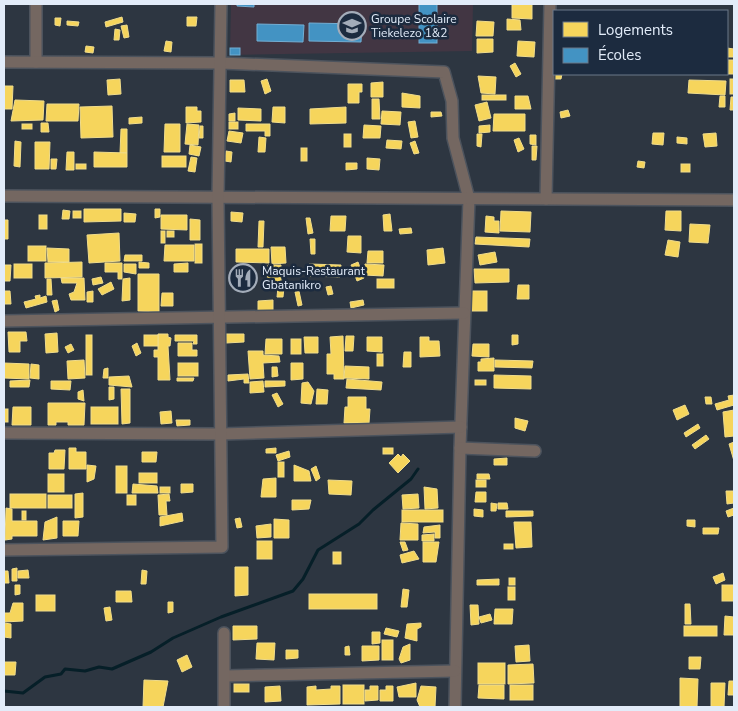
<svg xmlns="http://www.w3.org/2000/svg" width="738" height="711" font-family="'Nunito Sans',sans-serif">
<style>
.education{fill:#423643}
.homes{fill:#f6d55c;stroke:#f0dc8b}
.schools{fill:#4393c3;stroke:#73aed3}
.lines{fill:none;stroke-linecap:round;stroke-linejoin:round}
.stream{stroke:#061f28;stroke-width:3}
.street-casing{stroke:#4c535d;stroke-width:14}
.street{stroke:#746761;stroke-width:11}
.labels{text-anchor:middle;stroke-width:5;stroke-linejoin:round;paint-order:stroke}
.poi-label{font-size:12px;fill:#e2ecf9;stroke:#1c2b3f;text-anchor:start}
</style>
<rect width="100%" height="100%" fill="#2d3641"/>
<!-- education -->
<polygon class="education" points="231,4 473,4 472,51 230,55"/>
<!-- homes -->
<g class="homes">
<polygon points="512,4 532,4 532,19 512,18"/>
<polygon points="122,17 123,22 106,27 105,22"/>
<polygon points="187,17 197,17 196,26 187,26"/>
<polygon points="55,18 61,18 60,26 55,25"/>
<polygon points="507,19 520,20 521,30 507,30"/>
<polygon points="67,21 79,22 78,26 67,25"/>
<polygon points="477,21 494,22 493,36 476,36"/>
<polygon points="127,25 129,37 124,38 121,26"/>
<polygon points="115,29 120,30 119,40 114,40"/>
<polygon points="477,39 493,39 493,52 477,53"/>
<polygon points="166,41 172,42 171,52 164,51"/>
<polygon points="518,41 535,42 534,57 517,56"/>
<polygon points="86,46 94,47 93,53 85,52"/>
<polygon points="727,48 734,49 734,57 727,57"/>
<polygon points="727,60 734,60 734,74 724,74 727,74"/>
<polygon points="515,63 521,74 516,77 510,66"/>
<polygon points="554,73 562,74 561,79 554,79"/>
<polygon points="478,76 496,77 495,94 481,93"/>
<polygon points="120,79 121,94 108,95 107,80"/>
<polygon points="267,79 271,91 265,94 261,81"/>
<rect x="730" y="79" width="4" height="15"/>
<polygon points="230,80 244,80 245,92 230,92"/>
<polygon points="689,80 726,81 725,95 688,93"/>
<polygon points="383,82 383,97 371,97 371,83"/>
<polygon points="348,84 362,84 362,92 359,92 359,103 348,103"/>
<polygon points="4,86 13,86 12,109 4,109"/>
<polygon points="402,93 420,96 420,108 402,107"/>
<rect x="482" y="95" width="24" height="5"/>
<polygon points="515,96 528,96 531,109 515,109"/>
<polygon points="720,96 725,96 725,107 719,107"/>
<polygon points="731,97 734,97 734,110 730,110"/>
<polygon points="372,99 379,99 380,119 372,119"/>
<polygon points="15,100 44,101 43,120 11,121"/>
<polygon points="487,102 491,118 479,121 475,105"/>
<polygon points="47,104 79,104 78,121 46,121"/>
<polygon points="112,106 113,137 81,138 80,107"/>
<polygon points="186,107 197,107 197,111 201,111 201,122 186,123"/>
<polygon points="273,107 285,107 285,123 272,122"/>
<polygon points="346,107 346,123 310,124 310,109"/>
<polygon points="238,108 261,109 261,121 238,120"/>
<polygon points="568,110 570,116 561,118 560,112"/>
<polygon points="382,111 401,112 400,125 381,124"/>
<polygon points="431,112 441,112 442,116 431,117"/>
<polygon points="235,113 235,121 229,121 229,114"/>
<polygon points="494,114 525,114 525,131 493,131"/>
<polygon points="142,117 142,123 129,124 129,118"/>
<polygon points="415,121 418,137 411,138 408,122"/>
<rect x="229" y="122" width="9" height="7"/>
<polygon points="41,123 48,123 49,132 41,132"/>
<rect x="22" y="124" width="10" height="5"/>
<polygon points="165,124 180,124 180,152 164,152"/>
<polygon points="187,124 199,125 198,145 185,144"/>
<polygon points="246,124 270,124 270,136 265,136 265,131 246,131"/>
<polygon points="364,125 381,126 380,138 363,138"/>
<polygon points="490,125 490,132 479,133 479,126"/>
<polygon points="200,126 203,126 203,138 199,138"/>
<polygon points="121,129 127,129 127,153 120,153"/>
<polygon points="229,131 243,133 241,143 227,141"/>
<polygon points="653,133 664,133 663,145 652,144"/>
<polygon points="716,133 717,146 705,147 703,134"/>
<rect x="344" y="134" width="7" height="13"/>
<polygon points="477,134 482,134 481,147 477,146"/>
<polygon points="530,135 536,135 536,145 530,144"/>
<polygon points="259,137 266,138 265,152 258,152"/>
<polygon points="677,137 687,138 687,144 677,143"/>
<polygon points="519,138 524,149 518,152 514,140"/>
<polygon points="387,140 402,141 401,149 386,148"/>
<polygon points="15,141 21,142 20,167 14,166"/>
<polygon points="415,141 419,153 414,154 410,143"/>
<polygon points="35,142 50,142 49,169 35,169"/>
<polygon points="190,145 201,147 199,156 189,154"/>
<polygon points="532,146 537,146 536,160 532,160"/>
<rect x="301" y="148" width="6" height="13"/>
<polygon points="226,151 232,152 231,162 225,161"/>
<polygon points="67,152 74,152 74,170 66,170"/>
<polygon points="94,152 127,153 127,167 94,167"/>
<rect x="162" y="156" width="24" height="11"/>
<polygon points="191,157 197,158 195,172 188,171"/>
<polygon points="367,158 380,159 379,170 367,169"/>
<polygon points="51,159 57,159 56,169 51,169"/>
<polygon points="638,161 645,162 644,168 637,167"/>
<polygon points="346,163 357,163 357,169 346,170"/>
<rect x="76" y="164" width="10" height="5"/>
<rect x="681" y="164" width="9" height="8"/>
<polygon points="84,209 121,209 121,221 84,222"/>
<polygon points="155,209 160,209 160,217 155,218"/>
<polygon points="63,210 70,211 69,219 62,219"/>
<rect x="73" y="211" width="8" height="7"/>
<polygon points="501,211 531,212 530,232 500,231"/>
<polygon points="666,211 681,211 681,231 665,230"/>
<polygon points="231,212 243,213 242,222 231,221"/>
<polygon points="124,213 136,214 135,222 124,222"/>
<polygon points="390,214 392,231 384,231 383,215"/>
<rect x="39" y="215" width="8" height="14"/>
<polygon points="161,215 187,215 187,230 161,229"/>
<polygon points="331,216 346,216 345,231 330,231"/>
<polygon points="486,216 494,217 494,221 499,221 499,233 485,232"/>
<polygon points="306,218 310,218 313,233 308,234"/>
<polygon points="190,219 200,220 200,240 190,240"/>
<polygon points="4,220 8,220 8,239 4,239 4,245"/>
<polygon points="259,221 264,221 263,247 258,247"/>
<polygon points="690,224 710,225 708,243 689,242"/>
<polygon points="411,228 412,233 400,234 399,229"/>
<rect x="161" y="231" width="4" height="12"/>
<rect x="167" y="231" width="7" height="6"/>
<polygon points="119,233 120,261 89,263 87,235"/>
<polygon points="348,236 361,236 361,253 347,252"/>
<polygon points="476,237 530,239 529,247 475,244"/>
<polygon points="310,239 315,239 315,254 311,254"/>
<polygon points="668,240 680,242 678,257 665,255"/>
<rect x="195" y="244" width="7" height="19"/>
<polygon points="165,245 194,245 194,261 164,261"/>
<rect x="28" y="246" width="18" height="15"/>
<polygon points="271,247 285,247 286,263 272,264"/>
<polygon points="47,248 69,249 69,262 48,262"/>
<polygon points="443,248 445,263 428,265 427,250"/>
<polygon points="236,249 269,249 269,263 236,262"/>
<polygon points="368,251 383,251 383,263 367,263"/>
<polygon points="495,252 497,262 480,265 478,255"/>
<polygon points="125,255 142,255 142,261 124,261"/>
<polygon points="82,262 82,277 45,278 45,263"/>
<polygon points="139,262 149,263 149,268 139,268"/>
<polygon points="358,262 364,278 357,281 351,265"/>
<polygon points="105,263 122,263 122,279 118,279 118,272 105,272"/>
<polygon points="188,263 188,272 174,272 174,264"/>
<rect x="14" y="264" width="18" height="14"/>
<polygon points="124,264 136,264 136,274 124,272"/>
<polygon points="309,264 341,265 340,277 309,276"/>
<polygon points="365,264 384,265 383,276 364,275"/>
<polygon points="4,265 11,265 10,281 4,281"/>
<polygon points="268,265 281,265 281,285 267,285"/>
<polygon points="474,269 509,269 509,282 475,283"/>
<polygon points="138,274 159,274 159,312 138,311"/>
<polygon points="231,276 236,276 237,286 232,286"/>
<polygon points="101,277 103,283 93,285 92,279"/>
<polygon points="61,278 84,278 85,300 71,300 69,294 74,292 77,283 62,283"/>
<polygon points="130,278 130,300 122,301 123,279"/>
<polygon points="47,279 51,279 52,295 47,295"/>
<rect x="377" y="279" width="17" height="9"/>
<polygon points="111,282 114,289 102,295 98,289"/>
<polygon points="518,285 529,285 529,299 517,299"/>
<polygon points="331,286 333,294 328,295 326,287"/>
<polygon points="278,287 284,287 283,297 277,297"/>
<polygon points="4,291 10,291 11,304 4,304"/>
<polygon points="93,291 93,302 87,302 87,292"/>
<polygon points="299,291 302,305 298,306 295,292"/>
<rect x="471" y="291" width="16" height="20"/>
<polygon points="162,293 173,293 173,306 161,306"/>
<polygon points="40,295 40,298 46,296 47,302 26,308 24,302 36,299 35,296"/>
<polygon points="57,300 59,310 55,312 52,301"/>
<polygon points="273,300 273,313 258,313 258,301"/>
<polygon points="363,300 364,305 351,308 350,302"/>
<polygon points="8,332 26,332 27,341 20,341 20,352 9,352"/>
<polygon points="57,333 58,352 46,353 45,334"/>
<polygon points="158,334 168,334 168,337 171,338 170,346 168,346 170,380 158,380 158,357 154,357 154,350 158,350"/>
<polygon points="226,334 244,334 244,342 226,343"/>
<rect x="86" y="335" width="6" height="40"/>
<rect x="144" y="335" width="14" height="11"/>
<polygon points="175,335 197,335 197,344 193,344 194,341 175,341"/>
<polygon points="512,335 518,335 518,344 512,345"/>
<polygon points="343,336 344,379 334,379 334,374 327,374 327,354 331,354 330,337"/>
<polygon points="346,336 354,336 353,351 345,351"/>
<polygon points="304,337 318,337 318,353 305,353"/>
<polygon points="367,337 382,337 382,352 367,351"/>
<polygon points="420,337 429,337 429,341 439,341 440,356 420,357"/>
<polygon points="266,339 282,339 282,354 265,354"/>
<rect x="291" y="339" width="10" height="15"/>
<polygon points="137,343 141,353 136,356 132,346"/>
<polygon points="178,343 192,343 192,350 197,350 197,356 178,356"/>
<polygon points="71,344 74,350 68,353 65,347"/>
<polygon points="473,344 489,344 489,357 472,356"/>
<polygon points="248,351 263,351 263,355 279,356 280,362 263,363 264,378 250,379"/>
<polygon points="404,352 411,352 411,367 403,367"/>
<rect x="377" y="354" width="6" height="12"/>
<polygon points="494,358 494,371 478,371 478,362 481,362 481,359"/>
<polygon points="84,360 85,378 68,379 67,361"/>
<polygon points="495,360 533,361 532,368 495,367"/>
<polygon points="4,363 29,364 29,379 4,378"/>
<rect x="178" y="363" width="20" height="13"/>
<polygon points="291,363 303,363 303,379 291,380"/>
<polygon points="31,364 39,365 39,379 30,378"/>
<polygon points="345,366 369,367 369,379 344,378"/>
<polygon points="272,367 277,367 278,376 272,377"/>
<polygon points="108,368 108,378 103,378 104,369"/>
<polygon points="248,374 249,383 244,383 244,379 228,381 228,375"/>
<polygon points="494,375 531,376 531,389 494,388"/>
<polygon points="129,376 132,387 109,385 109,377"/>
<polygon points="177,378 194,378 193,381 177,381"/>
<polygon points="347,379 382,382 381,390 346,388"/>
<polygon points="30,380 29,387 10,387 10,381"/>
<rect x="475" y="380" width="11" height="5"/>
<polygon points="51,381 71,381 70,390 51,389"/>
<polygon points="263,381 264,392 250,393 250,382"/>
<polygon points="265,381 285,381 285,386 265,387"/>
<polygon points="308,382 314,391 311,404 301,403 302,383"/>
<polygon points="109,387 114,387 114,399 109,400"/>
<polygon points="121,389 130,389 130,423 122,424"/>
<polygon points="317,389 328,390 327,404 316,404"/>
<polygon points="83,390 84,401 78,399 78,392"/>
<polygon points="277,393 283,404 278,407 272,395"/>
<polygon points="734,395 734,405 717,410 715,404 729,400 728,396"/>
<polygon points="348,397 366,397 366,409 370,409 369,423 344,423 345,407 348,407"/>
<polygon points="705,397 711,397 712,404 706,404"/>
<polygon points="48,403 85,403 84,425 68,425 68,422 56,422 56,425 48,425"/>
<polygon points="685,405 689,414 677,420 673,410"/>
<polygon points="13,407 31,407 31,425 12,425"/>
<rect x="91" y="407" width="27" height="17"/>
<rect x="4" y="409" width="4" height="13"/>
<polygon points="734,410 734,436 725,437 723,412"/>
<polygon points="171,411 172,423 161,424 160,412"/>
<polygon points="515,418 528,421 525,431 515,428"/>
<polygon points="176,420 190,420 190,425 177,426"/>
<polygon points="698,424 700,428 686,437 684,433"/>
<polygon points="706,435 709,439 695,449 692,445"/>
<polygon points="734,442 734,461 729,444"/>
<polygon points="69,448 76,448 76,452 86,452 86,469 69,469"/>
<polygon points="276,448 276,453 266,453 266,449"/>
<rect x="383" y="448" width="10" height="6"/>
<polygon points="55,450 65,450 64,469 49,469 49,453 54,453"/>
<polygon points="289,451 290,457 278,461 276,455"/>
<polygon points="142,452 157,452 156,462 142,462"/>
<polygon points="398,454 401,457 403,454 410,461 398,473 389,463"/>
<polygon points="507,458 507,465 494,465 494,459"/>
<rect x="278" y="462" width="6" height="15"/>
<polygon points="87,465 96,466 94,479 87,482"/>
<polygon points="294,465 309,471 311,481 294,481"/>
<rect x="116" y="466" width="11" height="27"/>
<polygon points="316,466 320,478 316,481 311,469"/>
<rect x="139" y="473" width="18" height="10"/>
<rect x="48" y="474" width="16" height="18"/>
<polygon points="477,474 489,474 490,479 477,479"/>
<polygon points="276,478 276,497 261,497 263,479"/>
<polygon points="328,480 352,481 351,495 329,494"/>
<rect x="476" y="480" width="10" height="7"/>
<polygon points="133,484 157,486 158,493 132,493"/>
<polygon points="181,484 193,484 193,492 181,493"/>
<rect x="160" y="487" width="10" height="6"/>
<polygon points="424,487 437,489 438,508 425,509"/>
<polygon points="726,491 734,491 734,503 727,504"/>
<polygon points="476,492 486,492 486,502 475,502"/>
<polygon points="83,493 83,517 75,518 75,494"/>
<rect x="10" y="494" width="36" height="14"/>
<polygon points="169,494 170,501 166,501 167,515 159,515 158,495"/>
<polygon points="418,494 419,508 403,509 402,495"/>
<rect x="48" y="495" width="24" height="13"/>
<rect x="127" y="495" width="9" height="10"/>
<polygon points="292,500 311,500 309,509 292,510"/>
<polygon points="491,503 497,504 496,511 491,511"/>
<polygon points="498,503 507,503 508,509 498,509"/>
<polygon points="6,508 12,509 12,521 37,521 37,536 12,536 12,539 5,540"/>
<polygon points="734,508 734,515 728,517 726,511"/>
<polygon points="474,509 483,510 483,517 474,516"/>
<rect x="402" y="510" width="41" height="12"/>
<rect x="22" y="511" width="4" height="9"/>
<polygon points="506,511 533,511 533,516 506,517"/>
<polygon points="182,513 183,521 160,526 160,517"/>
<polygon points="57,517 57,538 43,540 45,522"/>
<polygon points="240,518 242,527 237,528 235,519"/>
<polygon points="274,519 289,520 289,538 274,538"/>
<polygon points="687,520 695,520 695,527 687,526"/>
<polygon points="63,521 79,521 78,536 63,536"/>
<polygon points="514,522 531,522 532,547 516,548"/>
<polygon points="401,523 418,524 418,540 400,540"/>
<polygon points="271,524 271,537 257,538 256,526"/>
<polygon points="440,525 440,538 435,538 435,532 423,533 424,527"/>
<polygon points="703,528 719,528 718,534 703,534"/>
<polygon points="434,534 434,541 422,541 422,535"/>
<rect x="257" y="541" width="15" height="18"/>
<polygon points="400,542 405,542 408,550 403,551"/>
<polygon points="423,542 439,542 436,562 423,562"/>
<rect x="504" y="544" width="9" height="5"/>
<polygon points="414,551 419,559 402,563 400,555"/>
<rect x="333" y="552" width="8" height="12"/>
<polygon points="235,567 248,567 248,595 235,596"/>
<polygon points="17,568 17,581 12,581 12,569"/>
<polygon points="28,570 29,578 18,578 18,571"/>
<polygon points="142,570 147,571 146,584 141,584"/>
<polygon points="4,571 8,571 9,583 4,583"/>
<polygon points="723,573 725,580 716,584 713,577"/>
<rect x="509" y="578" width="6" height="7"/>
<polygon points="499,579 499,585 477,585 477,580"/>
<polygon points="15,585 20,585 20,594 15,595"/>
<rect x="722" y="585" width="12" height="16"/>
<rect x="508" y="587" width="7" height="13"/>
<polygon points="403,589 409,590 407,607 401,607"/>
<polygon points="116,591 131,591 132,602 116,602"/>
<rect x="309" y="594" width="68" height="15"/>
<rect x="36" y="595" width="19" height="16"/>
<polygon points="168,602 173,602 173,612 168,613"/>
<polygon points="13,603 23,603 23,621 4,622 4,613 10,613"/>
<polygon points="685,604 690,604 691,624 685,624"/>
<polygon points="470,605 478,605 479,624 471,625"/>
<polygon points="110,607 112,620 106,621 104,608"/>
<polygon points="495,609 513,609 512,624 494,624"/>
<polygon points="490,614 492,620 481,623 479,617"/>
<polygon points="725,616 734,617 734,635 724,635"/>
<polygon points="4,623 11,624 11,638 4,637"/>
<polygon points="421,623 421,627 417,629 417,641 405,638 407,624"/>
<polygon points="233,626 257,626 257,639 233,640"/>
<rect x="684" y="626" width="33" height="10"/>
<polygon points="386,628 399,631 397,637 384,634"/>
<polygon points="372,632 380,632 380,643 372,644"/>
<rect x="382" y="640" width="11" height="20"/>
<polygon points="257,643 275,643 274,660 256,659"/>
<polygon points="410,644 410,660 401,663 399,659 403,647"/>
<polygon points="529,645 530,661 516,662 515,646"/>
<polygon points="349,646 350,655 345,655 345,647"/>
<polygon points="362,646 379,646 379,660 362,661"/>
<polygon points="286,650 298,650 298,658 286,659"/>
<polygon points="187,655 192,667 182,672 177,660"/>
<polygon points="689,657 701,657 700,669 689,669"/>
<polygon points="4,662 16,662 15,675 4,675"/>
<rect x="478" y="663" width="27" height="21"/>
<polygon points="533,664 534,683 508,684 508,665"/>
<polygon points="680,678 698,679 697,707 680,707"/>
<polygon points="144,680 168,681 163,707 143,707"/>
<polygon points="729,681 734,681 734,695 728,695"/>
<polygon points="416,683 416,697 399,697 397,687"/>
<polygon points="711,683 725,683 724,707 711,707"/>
<rect x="234" y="684" width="15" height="8"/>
<rect x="343" y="685" width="21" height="19"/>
<polygon points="479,685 504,685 504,699 478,698"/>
<rect x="510" y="685" width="23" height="15"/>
<polygon points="280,686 281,701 265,702 265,687"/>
<polygon points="316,686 316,690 331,689 331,686 340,686 340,704 307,705 307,687"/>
<polygon points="370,686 378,686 378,700 365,701 365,690 370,690"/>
<polygon points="386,686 393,686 393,701 380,701 380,690 386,690"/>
<polygon points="421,686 436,687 435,707 420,707 417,700"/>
</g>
<!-- schools -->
<g class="schools">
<polygon points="237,4 254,4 254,7 237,6"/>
<rect x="419" y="4" width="18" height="39"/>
<polygon points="309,23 362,24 361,42 309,41"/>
<polygon points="257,24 304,25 303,42 257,41"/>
<rect x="230" y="48" width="10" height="7"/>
</g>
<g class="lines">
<!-- stream -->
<polyline class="stream" points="4,691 23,693 45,677 61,674 65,669 85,671 99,667 112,669 151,652 173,638 221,617 293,591 303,579 318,550 359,524 373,510 411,479 418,469"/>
<defs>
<g id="street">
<polyline points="36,4 36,62"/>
<polyline points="4,62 221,63 444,72 452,101 453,138 469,199 460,448 455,707"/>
<polyline points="4,196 734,200"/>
<polyline points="546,199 550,4"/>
<polyline points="4,321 464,313"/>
<polyline points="4,433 221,434 461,427"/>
<polyline points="460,448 535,451"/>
<polyline points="4,550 222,547 218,198 221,4"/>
<polyline points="225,676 455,671"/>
<polyline points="224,707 224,633"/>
</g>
</defs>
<!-- street casing -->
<use href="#street" class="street-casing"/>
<!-- street -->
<use href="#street" class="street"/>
</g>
<!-- icons -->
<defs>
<symbol id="school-ring" viewBox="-11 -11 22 22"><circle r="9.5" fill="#1c2b3f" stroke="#a3acb9" stroke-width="1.5"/><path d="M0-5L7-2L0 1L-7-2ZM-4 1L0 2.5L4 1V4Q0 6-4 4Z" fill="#a3acb9"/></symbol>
<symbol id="restaurant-ring" viewBox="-11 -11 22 22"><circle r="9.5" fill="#1c2b3f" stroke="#a3acb9" stroke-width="1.5"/><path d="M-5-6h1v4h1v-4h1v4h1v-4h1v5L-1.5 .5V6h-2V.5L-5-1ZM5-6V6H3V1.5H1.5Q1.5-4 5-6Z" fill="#a3acb9"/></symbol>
</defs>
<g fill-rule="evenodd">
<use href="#school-ring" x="336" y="10" width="32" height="32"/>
<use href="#restaurant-ring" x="227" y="262" width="32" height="32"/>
</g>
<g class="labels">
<!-- poi labels -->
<g class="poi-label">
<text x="371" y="23">Groupe Scolaire<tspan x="371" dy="14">Tiekelezo 1&amp;2</tspan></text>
<text x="262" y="275">Maquis-Restaurant<tspan x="262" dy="14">Gbatanikro</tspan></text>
</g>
</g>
<!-- border -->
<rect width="738" height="711" fill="none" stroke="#e2ecf9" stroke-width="10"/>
<!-- legend -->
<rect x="553" y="10" width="175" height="65" fill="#1c2b3f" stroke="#6b7889"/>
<rect x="563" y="22" width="25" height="15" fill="#f6d55c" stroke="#6b7889"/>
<text x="598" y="35" font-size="15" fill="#e2ecf9">Logements</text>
<rect x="563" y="48" width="25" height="15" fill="#4393c3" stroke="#6b7889"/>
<text x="598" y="60" font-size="15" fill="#e2ecf9">Écoles</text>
</svg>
